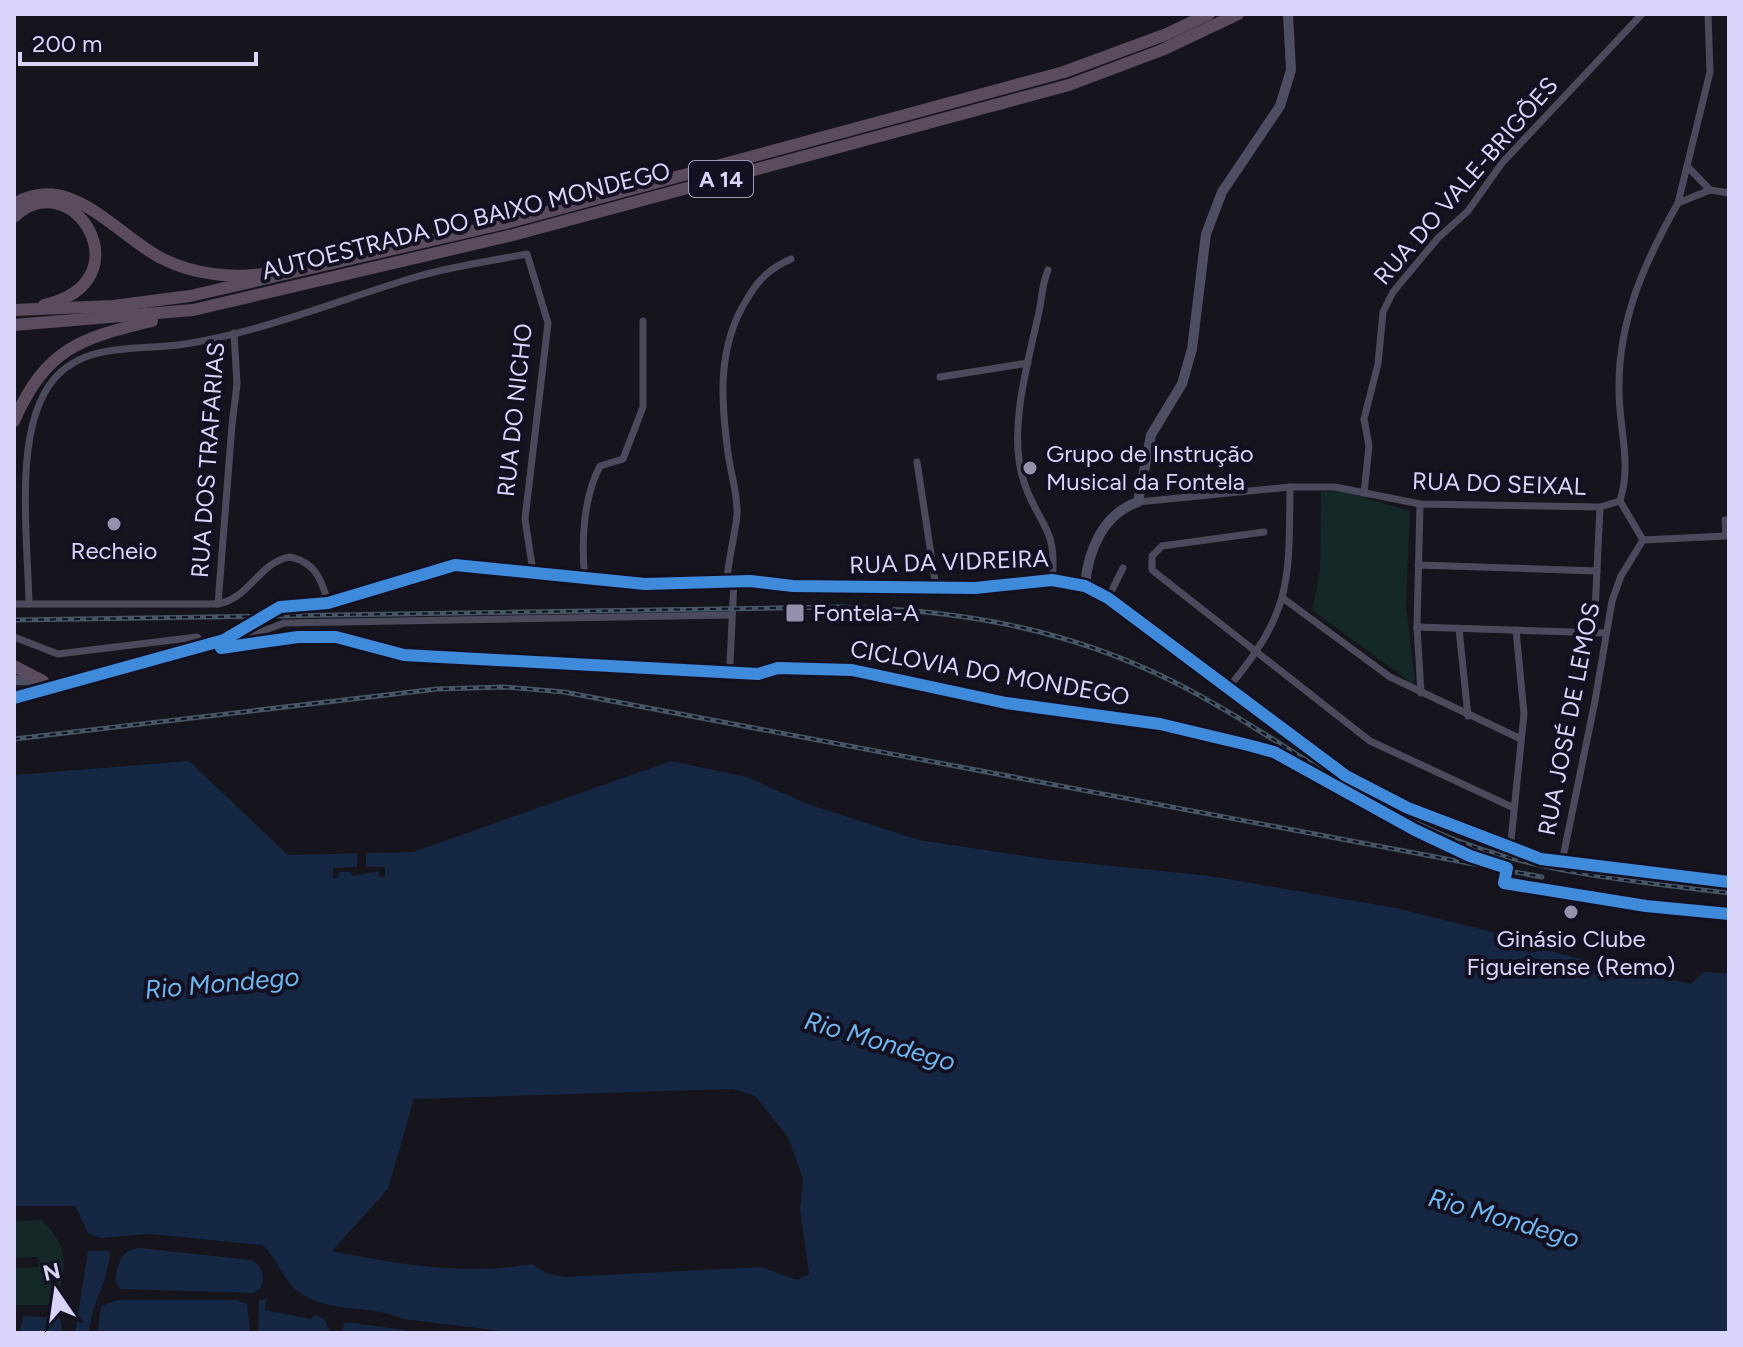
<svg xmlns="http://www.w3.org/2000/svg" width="1743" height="1347" font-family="Figtree,sans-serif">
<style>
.green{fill:#142827}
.water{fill:#152742;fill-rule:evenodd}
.pier{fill:#16141d}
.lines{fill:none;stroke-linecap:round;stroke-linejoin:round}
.street{stroke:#4b4a5d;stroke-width:7}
.secondary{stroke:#4e4e63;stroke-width:10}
.highway{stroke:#5b4b5e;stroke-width:12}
.rail-casing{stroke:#455764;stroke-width:5}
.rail{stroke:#131021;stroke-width:2;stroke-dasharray:6;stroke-linecap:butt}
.cycleway-casing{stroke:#131021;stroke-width:17}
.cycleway{stroke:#408adc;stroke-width:12}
.poi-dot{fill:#9591ad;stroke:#131021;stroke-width:3}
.labels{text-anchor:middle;stroke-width:8;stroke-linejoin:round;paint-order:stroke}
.shield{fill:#131021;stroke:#9e9ab9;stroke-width:2}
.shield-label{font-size:22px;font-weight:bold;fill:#d9d5fa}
.street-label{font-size:24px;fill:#d9d5fa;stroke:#131021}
.poi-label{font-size:24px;fill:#d9d5fa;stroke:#131021;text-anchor:start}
.water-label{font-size:26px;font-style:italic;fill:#6fb6ee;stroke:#131021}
</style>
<rect width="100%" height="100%" fill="#16141d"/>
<!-- green -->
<g class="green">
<polygon points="1342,491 1410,511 1406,606 1415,679 1413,684 1312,610 1320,571 1321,492"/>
<path d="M41 1220C73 1250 64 1266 57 1305H14V1268L38 1267 39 1261 37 1257 14 1258V1221Z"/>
</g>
<!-- water -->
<g class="water">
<path d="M189 761 288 855 413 852 671 761 747 777 805 803 919 840 1045 859 1210 876 1396 908 1521 939 1528 953 1546 950 1585 960V965L1599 967 1606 963 1691 984 1704 972 1729 973V1333H519L403 1319C371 1304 330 1314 300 1293 282 1281 279 1259 262 1245L151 1234 100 1238 88 1233 75 1206H14V775ZM732 1089 755 1096 788 1137 803 1179 800 1210 809 1274 797 1280 761 1267 564 1277 546 1273 532 1264C464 1276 399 1264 332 1251L388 1189 414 1099Z"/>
<path d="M139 1248 252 1260C263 1267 265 1276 261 1288L254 1293 120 1289 115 1281C118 1263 120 1251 139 1248Z"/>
<path d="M88 1251H110C109 1281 91 1303 89 1333H75Z"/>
<polygon points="266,1299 265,1310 310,1319 316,1315 325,1320 330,1333 258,1333 259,1300"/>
<polygon points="117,1300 236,1300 247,1304 250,1331 97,1333 101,1306"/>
<polygon points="23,1316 60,1318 63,1333 20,1333"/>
<polygon points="344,1323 354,1323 425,1333 341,1333"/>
</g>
<!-- pier -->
<polygon class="pier" points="357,849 366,849 366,867 385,867 385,877 379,877 378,871 352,876 351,872 339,872 338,878 333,878 333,868 357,867"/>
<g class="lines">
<!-- street -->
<g class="street">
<polyline points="1687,166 1710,190"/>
<polyline points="1678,203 1710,72 1708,14"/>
<path d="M1048 270C1042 284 1042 298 1039 312 1028 362 1007 433 1024 482 1038 525 1058 527 1052 580"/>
<polyline points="940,377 1028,363"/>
<polyline points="917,462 936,587"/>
<polyline points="1364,493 1369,446 1364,419 1378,364 1383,312 1393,292 1438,238 1468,211 1502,163 1642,14"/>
<path d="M1620 501C1632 463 1619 429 1619 390 1618 321 1644 263 1678 203L1710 190 1729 193"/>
<polyline points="1138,502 1290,487 1335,487 1420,504 1600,507 1620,501"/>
<polyline points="1420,504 1417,627 1421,693"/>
<polyline points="1264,532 1162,546 1152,556 1152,570 1370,741 1514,808"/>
<polyline points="1643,540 1726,536 1725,520"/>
<polyline points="1418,565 1597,571"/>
<path d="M585 579C581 544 583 498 600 466L623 459 643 407V321"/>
<path d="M727 581C728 559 735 536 737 515 738 497 732 477 729 460 721 404 716 348 747 299 758 280 770 268 791 259"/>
<polyline points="1108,598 1123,568"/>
<polyline points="1284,599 1390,677 1521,739"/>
<path d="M14 604H218C250 598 259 562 290 557 315 562 322 580 328 603"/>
<path d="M29 604C28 541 12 428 54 379 86 341 141 351 185 344 266 331 341 299 419 276 454 266 491 261 527 254L548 323 525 519 533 572"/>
<polyline points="218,604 232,425 237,384 234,333"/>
<polyline points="1417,627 1604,633"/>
<polyline points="1459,629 1468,716"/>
<polyline points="239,633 250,636 284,623 731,615"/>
<polyline points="1594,633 1600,507"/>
<polyline points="14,637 58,654 197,637 205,646"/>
<polyline points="730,663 734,581"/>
<path d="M1229 687C1292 611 1289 582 1290 487"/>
<polyline points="1510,850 1524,714 1516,630"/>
<polyline points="1562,862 1595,701 1612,601 1621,576 1643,540 1620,501"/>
</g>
<!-- secondary -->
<g class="secondary">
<path d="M1085 586C1088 550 1103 514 1138 502L1151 435 1182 384 1192 349 1206 234 1222 192 1280 106 1291 70 1288 14"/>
<polyline points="14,680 41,681"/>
<polyline points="14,698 224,640 280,607 328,603 455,565 645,584 750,581 793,586 975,588 1052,580 1085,586 1108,598 1346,776 1408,808 1541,859 1729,882"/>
</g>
<!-- highway -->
<g class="highway">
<path d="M14 204C70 170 115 234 161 258 193 275 235 279 270 273"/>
<path d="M14 217C73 161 147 282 44 305"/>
<polyline points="14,310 113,306 190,296 510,222 1064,72 1167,34 1209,14"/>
<polyline points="14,325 193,310 513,235 1069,85 1162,50 1238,14"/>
<path d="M14 421C46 348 81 338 152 321"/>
<polyline points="14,666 43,681"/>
</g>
<defs>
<g id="rail">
<path d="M14 620 838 607C955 609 1066 628 1172 681 1258 724 1335 785 1423 826 1519 872 1625 880 1729 893"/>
<polyline points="14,739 437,689 504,687 564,692 1542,877"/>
</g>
</defs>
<!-- rail casing -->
<use href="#rail" class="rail-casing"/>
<!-- rail -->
<use href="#rail" class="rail"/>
<defs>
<g id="cycleway">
<polyline points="221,648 298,637 336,637 404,655 758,674 778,668 852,670 1006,703 1160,724 1248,745 1274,752 1415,830 1470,856 1507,868 1504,883 1646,906 1729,914"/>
<polyline points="14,698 224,640 280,607 328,603 455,565 645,584 750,581 793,586 975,588 1052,580 1085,586 1108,598 1346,776 1408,808 1541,859 1729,882"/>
</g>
</defs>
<!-- cycleway casing -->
<use href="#cycleway" class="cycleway-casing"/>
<!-- cycleway -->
<use href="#cycleway" class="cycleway"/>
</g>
<!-- markers -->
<g class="poi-dot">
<circle cx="1030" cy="468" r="8"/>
<circle cx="114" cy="524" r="8"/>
<rect x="785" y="603" width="20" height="20" rx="4"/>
<circle cx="1571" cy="912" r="8"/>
</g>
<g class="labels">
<!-- shield labels -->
<rect class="shield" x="689" y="161" width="64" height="36" rx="6"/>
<g class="shield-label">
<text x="721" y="187">A 14</text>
</g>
<!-- street labels -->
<g class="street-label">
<text transform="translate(1466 181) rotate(-49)" y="8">RUA DO VALE-BRIGÕES</text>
<text transform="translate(466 221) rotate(-14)" y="8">AUTOESTRADA DO BAIXO MONDEGO</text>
<text transform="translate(515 410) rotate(-84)" y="8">RUA DO NICHO</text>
<text transform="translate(208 460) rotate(-86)" y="8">RUA DOS TRAFARIAS</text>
<text transform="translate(1499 484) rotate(2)" y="8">RUA DO SEIXAL</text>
<text transform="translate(949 562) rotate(-2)" y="8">RUA DA VIDREIRA</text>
<text transform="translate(990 673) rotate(10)" y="8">CICLOVIA DO MONDEGO</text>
<text transform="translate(1569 719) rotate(-79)" y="8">RUA JOSÉ DE LEMOS</text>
</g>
<!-- poi labels -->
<g class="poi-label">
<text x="1046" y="462">Grupo de Instrução<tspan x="1046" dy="28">Musical da Fontela</tspan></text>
<text x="114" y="559" text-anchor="middle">Recheio</text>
<text x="813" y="621">Fontela-A</text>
<text x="1571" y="947" text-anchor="middle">Ginásio Clube<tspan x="1571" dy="28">Figueirense (Remo)</tspan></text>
</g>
<!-- water labels -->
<g class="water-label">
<text transform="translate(222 983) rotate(-5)" y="9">Rio Mondego</text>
<text transform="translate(880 1041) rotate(16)" y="9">Rio Mondego</text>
<text transform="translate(1504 1218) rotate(16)" y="9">Rio Mondego</text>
</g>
</g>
<!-- border -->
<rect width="1743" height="1347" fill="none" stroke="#d9d5fa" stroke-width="32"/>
<!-- north arrow -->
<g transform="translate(56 1291) rotate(347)" stroke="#131021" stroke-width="6" paint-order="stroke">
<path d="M0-6L14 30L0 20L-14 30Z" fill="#d9d5fa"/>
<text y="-12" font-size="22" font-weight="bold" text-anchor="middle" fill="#d9d5fa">N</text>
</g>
<!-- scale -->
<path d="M20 52v12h236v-12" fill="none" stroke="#d9d5fa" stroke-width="4"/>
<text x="32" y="52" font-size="24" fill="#d9d5fa" stroke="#131021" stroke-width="6" paint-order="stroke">200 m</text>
</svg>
